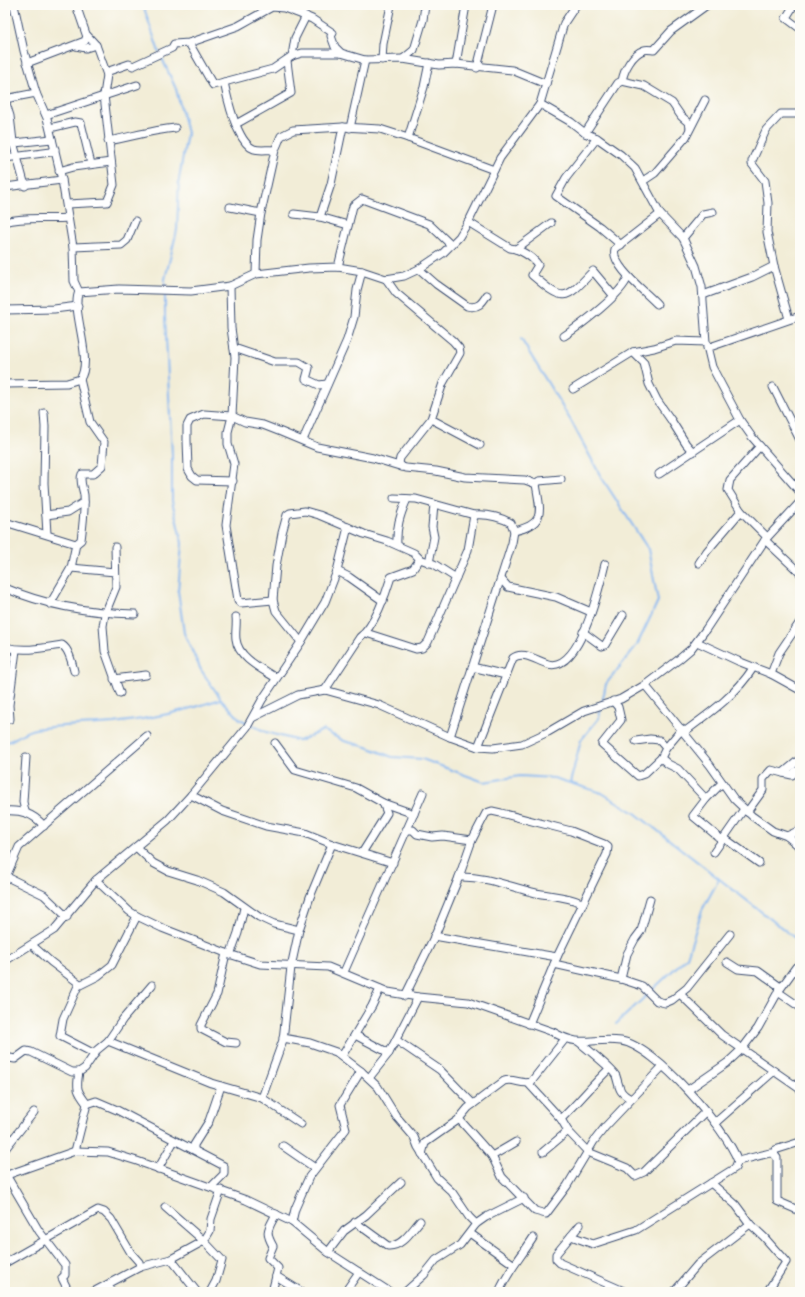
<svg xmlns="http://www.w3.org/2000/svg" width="805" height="1297" font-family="'Old Standard TT',serif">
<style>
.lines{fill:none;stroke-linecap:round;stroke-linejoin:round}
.stream{stroke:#84b6f1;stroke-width:2}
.minor-casing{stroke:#3b4c70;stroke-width:9}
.minor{stroke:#fff;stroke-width:7}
</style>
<rect width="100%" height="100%" fill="#fdfcf7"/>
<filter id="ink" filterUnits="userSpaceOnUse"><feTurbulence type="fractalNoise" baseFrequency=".025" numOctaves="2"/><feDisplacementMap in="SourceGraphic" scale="8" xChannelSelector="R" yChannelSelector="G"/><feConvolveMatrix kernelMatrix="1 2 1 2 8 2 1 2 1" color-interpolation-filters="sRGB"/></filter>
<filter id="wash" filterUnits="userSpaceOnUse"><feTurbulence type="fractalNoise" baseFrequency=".012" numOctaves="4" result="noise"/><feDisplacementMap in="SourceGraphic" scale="16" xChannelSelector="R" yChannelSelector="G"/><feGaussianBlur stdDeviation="0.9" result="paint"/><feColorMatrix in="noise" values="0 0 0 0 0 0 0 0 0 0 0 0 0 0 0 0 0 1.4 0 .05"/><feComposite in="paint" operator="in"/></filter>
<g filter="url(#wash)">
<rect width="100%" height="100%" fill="#f2edd7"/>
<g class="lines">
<!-- stream -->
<g class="stream">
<polyline points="143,5 159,52"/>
<polyline points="161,56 176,89 187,133 179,179 177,230 165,279 165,317 172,455 172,501 182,543 178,591 184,633 201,670 221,699 240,719 266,732 299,741 323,730 344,741 367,747 392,757 422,759 484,782 520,776 554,778 602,793 635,813 800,942"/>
<polyline points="521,339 571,421 600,475 648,549 658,601 637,645 606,684 602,703"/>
<path d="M5 743C15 740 25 730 35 729 61 725 88 725 114 723 150 719 186 711 221 699"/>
<polyline points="570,783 581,740 599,718 601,707"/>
<polyline points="650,992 687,957 702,910 719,879"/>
<polyline points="616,1024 647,995"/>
</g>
</g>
</g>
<g filter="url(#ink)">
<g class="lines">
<defs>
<g id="minor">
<polyline points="14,5 24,51 36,93"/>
<polyline points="794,5 786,18 798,27"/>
<polyline points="189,43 213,85 273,69 292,56 302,53 341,53 365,60 403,59 439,65 456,64 512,70 546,84"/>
<polyline points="76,46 86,48 96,45"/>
<polyline points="292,56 295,38 306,16"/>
<polyline points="403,59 414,50 423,20 425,5"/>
<polyline points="382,60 383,44 391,5"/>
<polyline points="27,63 85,41 87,36"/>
<polyline points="456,64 466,5"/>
<polyline points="477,68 492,9 492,5"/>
<polyline points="107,75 109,71 129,64 133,66 172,48 174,44 189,43 238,26 272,7 284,8 300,14 312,19 333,33 331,36 335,47 341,53"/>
<polyline points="622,81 644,86 672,103 681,116 689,123 690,128"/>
<path d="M224 82C227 97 237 143 254 149 260 151 269 149 275 150"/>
<polyline points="5,99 36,93 47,118 62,180 73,247 74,281 79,292"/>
<polyline points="5,100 10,116 13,142 25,186"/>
<polyline points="540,104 571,122 585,133 597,138 621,155 635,168 660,214 683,238 696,266 702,287 706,342 712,367 740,420 752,437 800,492"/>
<polyline points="46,115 137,85"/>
<polyline points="236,124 291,93 287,61"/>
<polyline points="50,128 75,122 81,123 91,164"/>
<polyline points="350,128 365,60"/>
<path d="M585 133 618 83 622 81C624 70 632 54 644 50 647 49 652 50 654 50L671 31 707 5"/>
<polyline points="408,138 424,87 429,63"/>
<polyline points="597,138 566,178 556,196 600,227 621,245"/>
<path d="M108 141C130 137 153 130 175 128"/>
<polyline points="5,144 52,139"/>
<polyline points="5,158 51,152 55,149"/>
<polyline points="59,171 73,167 111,162"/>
<polyline points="643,181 655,173 686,137 705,100"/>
<polyline points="5,187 62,180"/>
<polyline points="67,204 107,202 114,185 104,95 107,75 96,45 86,34 76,5"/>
<polyline points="230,207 261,213"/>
<polyline points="294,214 320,217 348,225"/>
<polyline points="320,217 331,184 343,127"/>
<path d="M5 222C25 216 47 220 68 218"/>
<path d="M468 222 510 248C519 249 532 256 538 265L532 275C564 302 564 302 593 271L613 295"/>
<polyline points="683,238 703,214 713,212"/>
<polyline points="73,247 121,245 127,240 135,221"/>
<polyline points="516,249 551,223"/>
<polyline points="338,267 353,206 362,199 429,224 451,245"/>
<path d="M419 269 436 284 467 306C478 309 482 303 487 295"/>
<polyline points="256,274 257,240 261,213 275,150 281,136 293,130 343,127 380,129 408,138 494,170"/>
<polyline points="386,279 396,293 453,341 459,348 460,353 443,383 431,419 400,458 399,463 402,467"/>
<polyline points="230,286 231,328 235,357 232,416 228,432 228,444 234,464 226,525 238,600 241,603 273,600"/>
<polyline points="703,295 752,277 774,266"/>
<path d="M657 304C646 292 610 265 615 249L660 214"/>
<polyline points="5,310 54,309 78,306"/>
<polyline points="789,319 774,266 767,232 768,203 765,181 752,164 752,161 766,130 781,114 800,114"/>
<path d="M564 336C581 325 622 294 628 277"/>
<polyline points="234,348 275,362 299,362 309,368 306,379 319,385 327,384"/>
<polyline points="707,348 800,316"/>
<polyline points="633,352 644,363 649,384 657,400 671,420 686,444 693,452"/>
<path d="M5 384 67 383 80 379C94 359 70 309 79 292L119 289 191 291 230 286 256 274 309 268 338 267 362 271 386 279 404 276 419 269 443 253 459 237 470 219 500 158 540 104 564 23 576 5"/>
<polyline points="773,387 800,440"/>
<polyline points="573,389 633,352 654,348 676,341 706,342"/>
<polyline points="44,413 45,427 44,483 47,534"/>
<polyline points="431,419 480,445"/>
<polyline points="303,440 347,340 354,317 357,290 362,271"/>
<polyline points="760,446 730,480 728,490 741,511 767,537"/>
<polyline points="659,474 740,420"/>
<polyline points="233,481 197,480 192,476 188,469 187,440 187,426 190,420 204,414 232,416 245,422 263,425 281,432 317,447 373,458 406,468 436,471 465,477 525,480 536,484 539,481 561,479"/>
<path d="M394 498 416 499 474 515C487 514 500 517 511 523L514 531 512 543 450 737"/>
<polyline points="46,515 68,512 84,502"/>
<polyline points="5,522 76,544 71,568 50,604"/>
<path d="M514 531C547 524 540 510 536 484"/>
<polyline points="765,540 800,573"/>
<path d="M76 544 81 540C83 525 85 510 84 495 83 488 79 481 82 474H93L102 466 104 442 90 422 80 379"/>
<path d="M397 545C396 528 400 515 407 499"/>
<polyline points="115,547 116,587 105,614 103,626 105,651 120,693"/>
<polyline points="429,563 434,537 432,527 434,504"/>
<polyline points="699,563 707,551 741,511"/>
<polyline points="71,568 115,572"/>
<polyline points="337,571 349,577 383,601"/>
<polyline points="501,579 508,587 556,597 591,612"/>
<path d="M5 588C47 606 90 613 135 614"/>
<path d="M236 617C237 624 235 632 236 639 238 658 262 669 276 678"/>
<polyline points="583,632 602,646 605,645 623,615"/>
<polyline points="366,633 416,649 422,648 428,642 468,550 474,515"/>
<polyline points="301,642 276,611 273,600 276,566 282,533 287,515 290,513 305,511 319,515 364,534 387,541 414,553 420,559 434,564 456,578"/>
<polyline points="697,642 738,661 771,674 800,690"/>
<path d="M5 647C24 652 43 648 62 645 69 649 72 663 74 671"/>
<polyline points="472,667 506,675"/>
<polyline points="771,674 779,653 800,622"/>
<polyline points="114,679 146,675"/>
<polyline points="645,685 710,765 734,799 752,816 773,831 787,836 800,847"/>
<path d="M325 690 360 637C374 627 386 594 391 577L413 569 420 559"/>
<polyline points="613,701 618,707 621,720 602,744 638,776 644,774 661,758"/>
<polyline points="254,717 298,695 325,690 379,705 450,737 478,747 493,748 522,744 548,732 584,711 621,699 645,685 678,660 691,649 706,629 765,540 800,502"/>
<polyline points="10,719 9,705 16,650"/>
<path d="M684 732C710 713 736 695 753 668"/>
<polyline points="636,741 650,739 659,740 666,748 661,758 668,764 678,769 706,799"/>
<polyline points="275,743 295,770 356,788 383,803 387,813 362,853"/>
<path d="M478 747 513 658C523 650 537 661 548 664 580 673 600 585 605 564"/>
<polyline points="666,748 682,729"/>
<polyline points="783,773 792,775 796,771 800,773"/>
<polyline points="191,795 222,811 266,826 305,833 332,844 393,863"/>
<polyline points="383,803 414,814"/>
<path d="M5 811C21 810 33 813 44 826"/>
<polyline points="25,811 23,802 26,757"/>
<polyline points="747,812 763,790 763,779 771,770 783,773 800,759"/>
<polyline points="406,830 413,830 417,834 432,837 443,836 472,840"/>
<polyline points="787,836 800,830"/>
<polyline points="724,838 759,863"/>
<polyline points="722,840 693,816 706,799 722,783"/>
<polyline points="136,847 153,863 168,871 197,880 224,892 259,917 274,924 299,930"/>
<polyline points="714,852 744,809"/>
<polyline points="5,876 44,895 67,917"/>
<path d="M459 877C486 876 510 887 536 893 551 896 567 896 582 903"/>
<polyline points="5,879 19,847 147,736"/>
<path d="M96 880 129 911 137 916 162 928 226 953 260 964 328 967 388 992 418 997 468 1002 553 1032C582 1049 592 1037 621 1041 656 1046 726 1129 738 1161L735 1168 636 1230 593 1244 571 1236"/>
<polyline points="434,936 557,957"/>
<polyline points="32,945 51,962 80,984"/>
<polyline points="226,953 217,994 201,1025 201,1029 226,1042 236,1043"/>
<polyline points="230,955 238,933 244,908"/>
<polyline points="5,961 54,930 96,880 168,820 191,795 247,727 262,700 301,642 325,602 337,571 348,527"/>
<polyline points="727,962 738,969 758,971 779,986 778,992"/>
<polyline points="554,964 621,979 642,986 657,1001 665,1003 672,1000 687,988 730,934"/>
<polyline points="344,972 423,793"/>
<polyline points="621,979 627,954 635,939 641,931 650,899"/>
<polyline points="778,992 800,1007"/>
<polyline points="680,994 722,1035 800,1089"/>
<polyline points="405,996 436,933 459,877 472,840 486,813 492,811 501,813 571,831 604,844 608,847 607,854 557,957 529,1024"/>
<polyline points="355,1035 389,1053"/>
<polyline points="283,1038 310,1043 336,1052 361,1071 378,1087 396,1116 414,1137 418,1147 437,1178 452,1192 469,1217 476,1224"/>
<polyline points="396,1040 440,1070 473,1104"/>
<polyline points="108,1041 211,1083 262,1098 301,1124"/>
<path d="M579 1042C586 1048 614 1070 616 1076 620 1088 618 1092 631 1099"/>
<polyline points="95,1054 60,1036 63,1019 78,986 98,976 112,965 137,916"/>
<polyline points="342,1056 372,1006 380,989"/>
<polyline points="5,1057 15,1059 26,1051 31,1052 72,1072 79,1072 85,1068 97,1050 108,1041 123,1019 152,985"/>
<polyline points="369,1078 389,1053 418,997"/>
<polyline points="528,1083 561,1119 568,1131 588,1152 627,1168 635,1176 644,1172 706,1111"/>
<polyline points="688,1090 727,1063 742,1049 758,1028 778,992 796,967"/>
<polyline points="262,1098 283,1040 291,967 299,930 310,897 332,844"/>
<polyline points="87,1104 96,1101 117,1110 224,1166 224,1174 211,1187"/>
<polyline points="459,1119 492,1156 502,1177 535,1211 546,1214 567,1186 594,1141 605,1127 662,1067"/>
<path d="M561 1119C578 1103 592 1085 609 1069"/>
<polyline points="715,1123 774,1071"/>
<polyline points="283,1146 315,1168"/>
<polyline points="5,1149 34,1112"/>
<polyline points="194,1149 194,1145 209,1121 221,1086"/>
<path d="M75 1151 87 1104C77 1091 76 1089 79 1072"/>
<polyline points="543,1152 568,1131"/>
<path d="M422 1154 425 1143 458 1120 468 1108 504 1081C514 1078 521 1085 531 1082L565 1039"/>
<polyline points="774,1154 777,1158 777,1201 800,1211"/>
<polyline points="774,1154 775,1150 800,1142"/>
<polyline points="492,1156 516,1142"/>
<polyline points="738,1161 770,1153 774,1154"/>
<polyline points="158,1169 174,1141"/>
<polyline points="5,1173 39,1231 65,1265 65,1275 62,1278 69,1292"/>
<polyline points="7,1175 75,1151 108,1152 137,1161 246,1200 292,1222 328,1252 390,1292"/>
<polyline points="711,1183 736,1205 750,1224 764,1237 786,1262 767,1292"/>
<polyline points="165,1207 204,1241 222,1260 216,1281 210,1292"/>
<polyline points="292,1222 295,1209 309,1177 346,1129 340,1105 361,1071"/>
<path d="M355 1222 388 1246C402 1247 411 1231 420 1221"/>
<polyline points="580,1225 556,1254 556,1259 560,1263 626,1292"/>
<polyline points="471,1234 513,1264"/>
<polyline points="328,1252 344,1231 366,1215 401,1182"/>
<polyline points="171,1259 197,1292"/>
<polyline points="5,1263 98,1210 104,1212 111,1219 131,1253 139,1262 140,1267"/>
<polyline points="276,1276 302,1292"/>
<polyline points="107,1285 113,1292"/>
<polyline points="93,1292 140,1267 171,1259 204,1241 210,1231 211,1219 221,1190"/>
<path d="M272 1292 278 1268 268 1258 273 1246C264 1231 269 1228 276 1214"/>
<polyline points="345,1292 359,1272"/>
<polyline points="405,1292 424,1275 436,1260 460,1245 476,1224 486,1217 524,1198"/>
<path d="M499 1292C508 1271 521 1257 533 1238"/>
<polyline points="674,1292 698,1264 750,1224"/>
</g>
</defs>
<!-- minor casing -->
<use href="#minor" class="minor-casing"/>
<!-- minor -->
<use href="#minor" class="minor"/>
</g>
</g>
<!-- margin -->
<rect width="805" height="1297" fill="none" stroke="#fdfcf7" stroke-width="20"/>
</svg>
